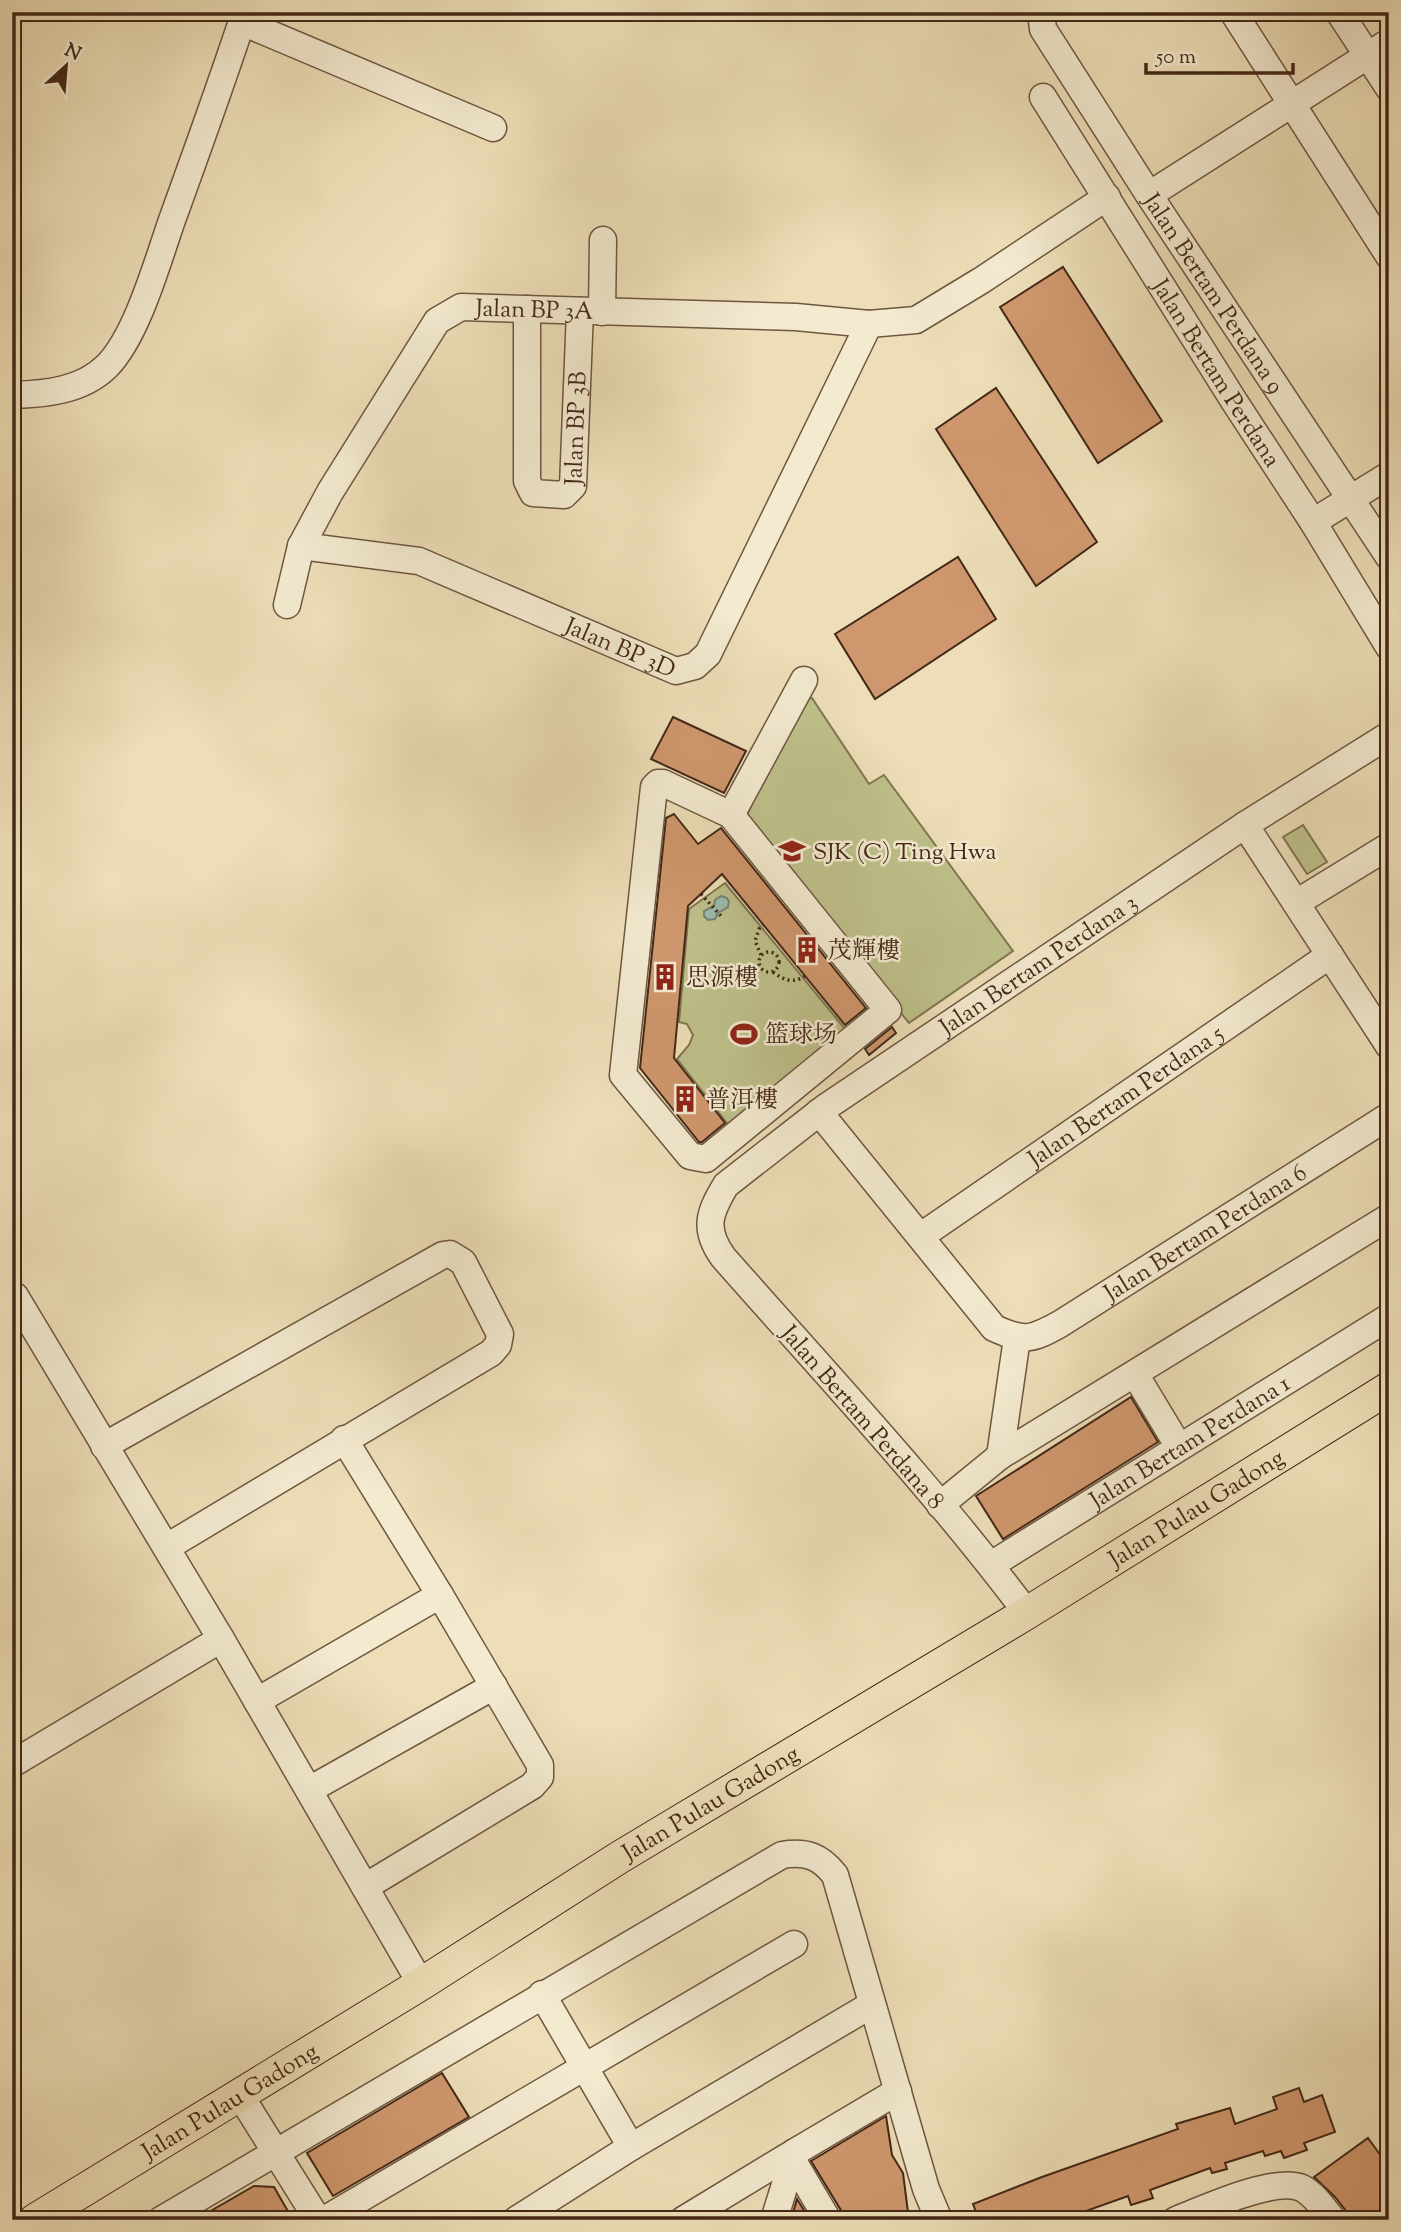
<svg xmlns="http://www.w3.org/2000/svg" width="1401" height="2232" font-family="'Sorts Mill Goudy','Noto Serif SC',serif">
<style>
.green{fill:#bec08a;stroke:#807451;stroke-width:2}
.water{fill:#99bcad;stroke:#778171;stroke-width:2}
.building{fill:#cf976d;stroke:#432818;stroke-width:2}
.lines{fill:none;stroke-linecap:round;stroke-linejoin:round}
.minor-casing{stroke:#6e5640;stroke-width:29}
.major-casing{stroke:#432818;stroke-width:34}
.path{stroke:#432818;stroke-width:3.5;stroke-dasharray:2 3.5;stroke-linecap:butt}
.minor{stroke:#f3ead0;stroke-width:26}
.major{stroke:#eddeb7;stroke-width:32}
.labels{text-anchor:middle;stroke-width:5;stroke-linejoin:round;paint-order:stroke}
.street-label{font-size:24px;fill:#432818;stroke:#f3ead0}
.poi-label{font-size:24px;fill:#432818;stroke:#f3ead0;text-anchor:start}
</style>
<rect width="100%" height="100%" fill="#eddeb7"/>
<filter id="stains"><feTurbulence type="fractalNoise" baseFrequency=".00286" numOctaves="4"/><feColorMatrix values="0 0 0 0 .2 0 0 0 0 .09 0 0 0 0 .02 0 0 0 .5 -.17"/></filter>
<radialGradient id="worn" r=".72"><stop offset=".6" stop-color="#630" stop-opacity="0"/><stop offset="1" stop-color="#630" stop-opacity=".3"/></radialGradient>
<!-- green -->
<g class="green">
<polygon points="812,698 869,784 884,775 1013,951 909,1023 745,819 801,699"/>
<polygon points="1303,825 1327,862 1307,874 1283,837"/>
<polygon points="725,883 846,1030 730,1127 677,1059 689,1045 693,1035 687,1024 679,1022 689,909"/>
</g>
<!-- water -->
<polygon class="water" points="721,896 727,898 729,902 728,907 718,913 715,919 708,920 704,916 704,911 714,906 715,900"/>
<!-- building -->
<g class="building">
<polygon points="1063,267 1162,421 1098,463 1000,307"/>
<polygon points="996,388 1097,542 1036,586 936,429"/>
<polygon points="958,557 996,619 875,699 835,634"/>
<polygon points="673,717 746,751 724,793 651,759"/>
<polygon points="674,814 698,844 721,828 866,1008 845,1025 722,874 688,906 674,1058 725,1123 702,1142 699,1142 640,1068 666,818"/>
<polygon points="892,1027 896,1033 869,1055 865,1049"/>
<polygon points="1131,1397 1158,1442 1003,1539 976,1496"/>
<polygon points="442,2073 469,2117 333,2196 307,2153"/>
<polygon points="1299,2088 1304,2102 1322,2095 1335,2132 1304,2143 1307,2150 1284,2158 1281,2151 1265,2156 1263,2151 1225,2163 1227,2169 1212,2173 1210,2168 1150,2190 1153,2198 1131,2205 1128,2196 1083,2212 1086,2220 979,2220 973,2204 1042,2177 1178,2129 1176,2124 1230,2108 1235,2124 1277,2109 1273,2097"/>
<polygon points="886,2116 892,2155 903,2173 909,2220 844,2220 842,2212 811,2161"/>
<polygon points="1368,2138 1389,2167 1389,2220 1348,2220 1346,2211 1335,2197 1314,2177"/>
<polygon points="254,2186 274,2187 293,2220 195,2220"/>
<polygon points="797,2199 810,2220 791,2220"/>
</g>
<g class="lines">
<defs>
<g id="minor">
<path id="s1" d="M1041 12 1043 29 1149 195 1389 557"/>
<polyline points="1233,12 1389,256"/>
<polyline points="1339,12 1389,88"/>
<polyline points="242,22 493,128"/>
<path id="s2" d="M1043 97 1234 401 1313 522 1389 647"/>
<polyline points="1149,195 1389,42"/>
<path id="s3" d="M527 309V481L533 493 564 495 573 486 580 311"/>
<polyline points="602,312 603,240"/>
<path d="M12 395C45 394 82 391 107 366 137 336 158 260 172 220 197 151 222 82 245 12"/>
<polyline points="1313,522 1389,475"/>
<path id="s4" d="M301 546 419 561 676 671 695 666 708 654 869 324"/>
<path id="s5" d="M287 605 301 546 330 492 437 321 461 307 796 317 869 324 916 320 982 280 1107 197"/>
<polygon points="658,783 663,783 731,815 888,1010 706,1159 690,1156 623,1075 654,787"/>
<polyline points="731,815 804,680"/>
<polyline points="1245,825 1389,1046"/>
<polyline points="1296,903 1389,846"/>
<path id="s6" d="M819 1112 994 1328C1025 1342 1031 1340 1060 1324L1389 1116"/>
<path id="s7" d="M921 1236 1330 955"/>
<polyline points="12,1295 15,1296 221,1639 421,1984"/>
<polyline points="1135,1374 1179,1447"/>
<polyline points="344,1439 440,1595 540,1765 540,1777 532,1786 365,1887"/>
<polyline points="104,1446 443,1255 450,1254 463,1262 500,1334 498,1345 491,1353 167,1547"/>
<polyline points="1000,1456 1017,1338"/>
<polyline points="940,1505 1000,1456 1389,1217"/>
<path id="s8" d="M991 1565 1389 1317"/>
<path id="s9" d="M1027 1613C933 1488 826 1374 723 1257 703 1229 709 1213 726 1185L826 1107 1245 825 1389 735"/>
<polyline points="257,1701 440,1595"/>
<polyline points="12,1764 221,1639"/>
<polyline points="309,1790 494,1686"/>
<polyline points="542,1994 631,2147"/>
<polyline points="240,2095 318,2220"/>
<polyline points="792,2159 828,2220"/>
<path d="M161 2220 782 1855C806 1851 820 1856 835 1875L926 2189 939 2220"/>
<polyline points="324,2220 794,1944"/>
<polyline points="516,2220 631,2147 871,2005"/>
<polyline points="683,2220 795,2152"/>
<polyline points="774,2220 795,2152 898,2091"/>
<path d="M1176 2220C1204 2209 1275 2176 1302 2188 1315 2195 1324 2209 1333 2220"/>
</g>
<g id="major">
<path id="s10" d="M35 2220 421 1984 620 1857 1027 1613 1389 1388"/>
</g>
</defs>
<!-- minor casing -->
<use href="#minor" class="minor-casing"/>
<!-- major casing -->
<use href="#major" class="major-casing"/>
<!-- path -->
<g class="path">
<polyline points="701,894 722,917"/>
<circle cx="769" cy="962" r="10"/>
<polyline points="761,955 755,941 759,929 763,925"/>
<path d="M773 972C784 980 793 984 805 976"/>
</g>
<!-- minor -->
<use href="#minor" class="minor"/>
<!-- major -->
<use href="#major" class="major"/>
</g>
<!-- icons -->
<defs>
<symbol id="school-bare" viewBox="-9 -9 18 18"><path d="M0-5L7-2L0 1L-7-2ZM-4 1L0 2.5L4 1V4Q0 6-4 4Z" fill="#8f2418" stroke="#f3ead0" stroke-width="2.5" paint-order="stroke"/></symbol>
<symbol id="building-bare" viewBox="-9 -9 18 18"><path d="M-4-6H4V6H1V3H-1V6H-4ZM-2.5-4.3h1.7v1.8h-1.7ZM.8-4.3h1.7v1.8H.8ZM-2.5-1h1.7V.8h-1.7ZM.8-1h1.7V.8H.8Z" fill="#8f2418" stroke="#f3ead0" stroke-width="2.5" paint-order="stroke"/></symbol>
<symbol id="stadium-bare" viewBox="-9 -9 18 18"><path d="M0-5a6.5 5 0 1 0 0 10a6.5 5 0 1 0 0-10ZM-3.5-1.8h7v3.6h-7Z" fill="#8f2418" stroke="#f3ead0" stroke-width="2.5" paint-order="stroke"/></symbol>
</defs>
<g fill-rule="evenodd">
<use href="#school-bare" x="773" y="832" width="38" height="38"/>
<use href="#building-bare" x="788" y="931" width="38" height="38"/>
<use href="#building-bare" x="646" y="958" width="38" height="38"/>
<use href="#stadium-bare" x="725" y="1015" width="38" height="38"/>
<use href="#building-bare" x="666" y="1080" width="38" height="38"/>
</g>
<g class="labels">
<!-- street labels -->
<g class="street-label">
<text dy="8" stroke="none"><textPath href="#s1" startOffset="332">Jalan Bertam Perdana 9</textPath></text>
<text dy="8" stroke="none"><textPath href="#s5" startOffset="425">Jalan BP 3A</textPath></text>
<text dy="8" stroke="none"><textPath href="#s2" startOffset="326">Jalan Bertam Perdana</textPath></text>
<text dy="8" stroke="none"><textPath href="#s3" startOffset="287">Jalan BP 3B</textPath></text>
<text dy="8" stroke="none"><textPath href="#s4" startOffset="338">Jalan BP 3D</textPath></text>
<text dy="8" stroke="none"><textPath href="#s9" startOffset="929">Jalan Bertam Perdana 3</textPath></text>
<text dy="8" stroke="none"><textPath href="#s7" startOffset="248">Jalan Bertam Perdana 5</textPath></text>
<text dy="8" stroke="none"><textPath href="#s6" startOffset="520">Jalan Bertam Perdana 6</textPath></text>
<text transform="translate(863 1417) rotate(49)" y="8">Jalan Bertam Perdana 8</text>
<text dy="8" stroke="none"><textPath href="#s8" startOffset="234">Jalan Bertam Perdana 1</textPath></text>
<text dy="8" stroke="none"><textPath href="#s10" startOffset="1362">Jalan Pulau Gadong</textPath></text>
<text dy="8" stroke="none"><textPath href="#s10" startOffset="794">Jalan Pulau Gadong</textPath></text>
<text dy="8" stroke="none"><textPath href="#s10" startOffset="228">Jalan Pulau Gadong</textPath></text>
</g>
<!-- poi labels -->
<g class="poi-label">
<text x="813" y="859">SJK (C) Ting Hwa</text>
<text x="828" y="958">茂輝樓</text>
<text x="686" y="985">思源樓</text>
<text x="765" y="1042">篮球场</text>
<text x="706" y="1107">普洱樓</text>
</g>
</g>
<!-- margin -->
<rect width="1401" height="2232" fill="none" stroke="#eddeb7" stroke-width="42"/>
<rect x="14" y="14" width="1373" height="2204" fill="none" stroke="#432818" stroke-width="3.5"/>
<rect x="21" y="21" width="1359" height="2190" fill="none" stroke="#432818" stroke-width="2"/>
<!-- north arrow -->
<g transform="translate(66 66) rotate(26)" stroke="#f3ead0" stroke-width="5" paint-order="stroke">
<path d="M0-5L12 26L0 18L-12 26Z" fill="#432818"/>
<text y="-10" font-size="19" font-weight="bold" text-anchor="middle" fill="#432818">N</text>
</g>
<!-- scale -->
<path d="M1146 63v10h147v-10" fill="none" stroke="#432818" stroke-width="3.5"/>
<text x="1156" y="63" font-size="21" fill="#432818" stroke="#f3ead0" stroke-width="5" paint-order="stroke">50 m</text>
<rect width="100%" height="100%" filter="url(#stains)"/>
<rect width="100%" height="100%" fill="url(#worn)"/>
</svg>
